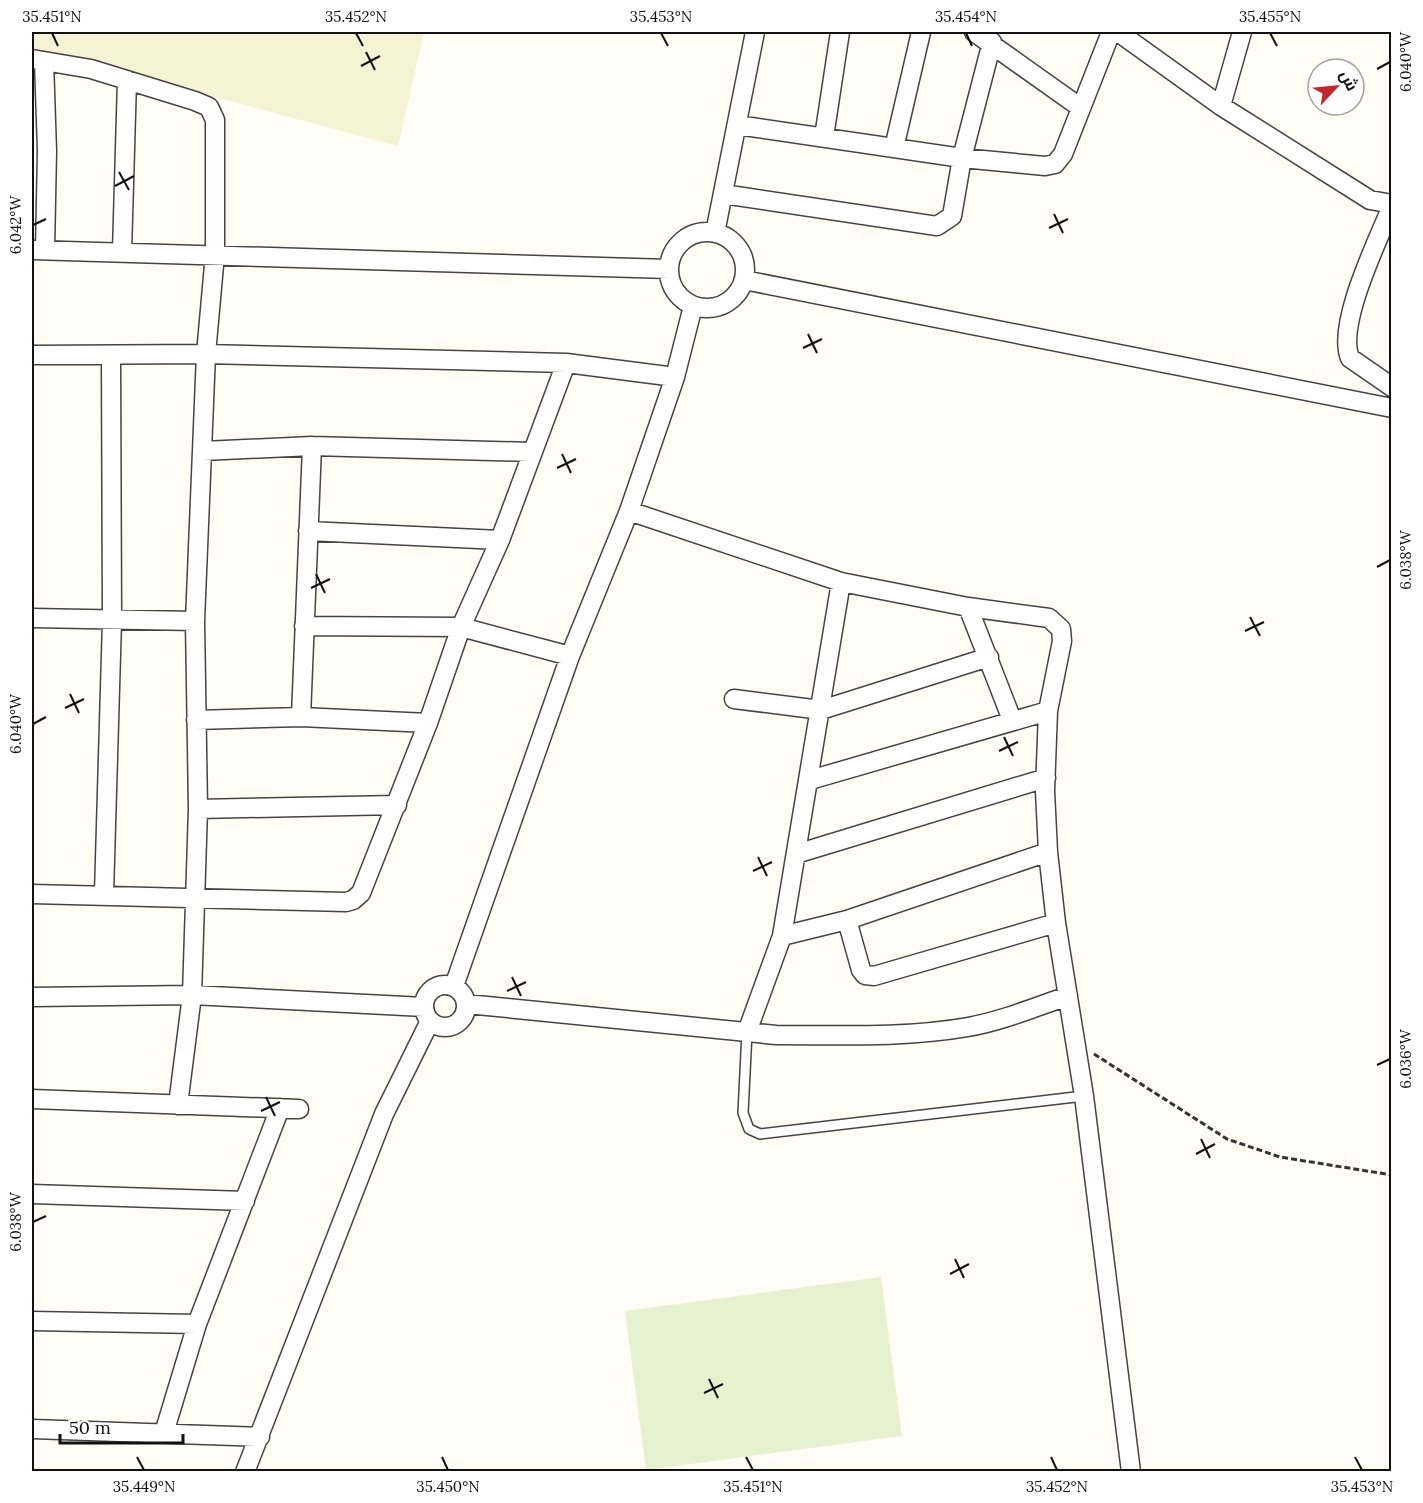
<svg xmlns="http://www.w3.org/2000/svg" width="1423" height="1503" font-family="Lora,Cairo,serif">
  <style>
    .farmland { fill: #f6f3d4 }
    .pitch { fill: #e6f2cf }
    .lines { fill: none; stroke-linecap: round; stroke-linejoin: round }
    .lane-casing { stroke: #444; stroke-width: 12 }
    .street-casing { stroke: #444; stroke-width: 21 }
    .path { stroke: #333; stroke-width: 3; stroke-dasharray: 6 3; stroke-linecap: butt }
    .lane { stroke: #fff; stroke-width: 9 }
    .street { stroke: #fff; stroke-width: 18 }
    .ticks { fill: none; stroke: #111; stroke-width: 2 }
    .neatline { fill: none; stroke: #111; stroke-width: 2 }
    .ticks-label { font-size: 15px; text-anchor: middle; fill: #111 }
  </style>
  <rect width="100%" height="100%" fill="#fffdf5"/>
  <path class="farmland" d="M 32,32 L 424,32 L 398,146 L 32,48 Z"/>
  <path class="pitch" d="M 881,1277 L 902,1436 L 646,1470 L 625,1311 Z"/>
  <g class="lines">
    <g class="lane-casing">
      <path id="lane" d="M 747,1032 L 743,1113 L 749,1129 L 760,1134 L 1084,1096"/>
    </g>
    <g class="street-casing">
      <path id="street" d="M 974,32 L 1081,108
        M 1118,32 L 1221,106 L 1370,200 L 1392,204
        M 32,59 L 91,69 L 195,101 L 209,107 L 215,120 L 215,254 L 206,354 L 195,621 L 198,809 L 192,995 L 178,1105
        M 44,61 L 47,151 L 45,250
        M 1221,106 L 1242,32
        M 737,125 L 962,158 L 1045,166 L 1055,164 L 1063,154 L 1111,32
        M 824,137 L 840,32
        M 894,148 L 921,32
        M 723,194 L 937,226 L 952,216 L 962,158 L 992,42
        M 1392,206 C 1378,240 1336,325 1350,358 L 1392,387
        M669 270a38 38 0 1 1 76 0a38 38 0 1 1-76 0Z
        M 715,233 L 755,32
        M 32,250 L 669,269
        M 122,252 L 127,80
        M 744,280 L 1392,408
        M 32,355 L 206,354 L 566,363 L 675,377
        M 203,451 L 312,446 L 531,452
        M 629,511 L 841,582 L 968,607 L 1049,618 L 1061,629 L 1062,641 L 1048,711 L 1045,791 L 1048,852 L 1056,923 L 1084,1096 L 1131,1472
        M 308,531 L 500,540
        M 968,607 L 1012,720
        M 32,618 L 195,621
        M 304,626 L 461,627 L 570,656
        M 734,699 L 821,710 L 989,657
        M 301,717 L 312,446
        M 196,720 L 301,717 L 428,723
        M 810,780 L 1048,711
        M 198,809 L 397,805
        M 796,854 L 1046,778
        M 32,894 L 346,902 L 353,900 L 361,893 L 428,723 L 461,627 L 500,540 L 566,363
        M 104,894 L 112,620 L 111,357
        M 847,920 L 861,970 L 865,975 L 874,976 L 1056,923
        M 782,936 L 847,920 L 1048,852
        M424 1006a21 21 0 1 1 42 0a21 21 0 1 1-42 0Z
        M 454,986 L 570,656 L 629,511 L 675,377 L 693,306
        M 32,997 L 192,995 L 424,1007
        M 467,1004 L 776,1035 C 839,1035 905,1038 968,1027 C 1002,1021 1035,1007 1068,996
        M 747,1032 L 782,936 L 841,582
        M 32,1099 L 299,1109
        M 32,1194 L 245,1201
        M 32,1321 L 197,1324
        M 32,1429 L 260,1437
        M 164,1433 L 197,1324 L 280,1108
        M 245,1472 L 384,1114 L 430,1021"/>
    </g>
    <path class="path" d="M 1094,1054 L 1227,1139 L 1280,1157 L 1392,1175"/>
    <use href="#lane" class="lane"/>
    <use href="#street" class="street"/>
  </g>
  <path class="ticks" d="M 52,33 L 58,46M 356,33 L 363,46M 661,33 L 668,46M 966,33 L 972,46M 1270,33 L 1277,46M 366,52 L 375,70M 361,66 L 380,56M 1377,69 L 1390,62M 119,172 L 129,190M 115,186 L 134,176M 1054,214 L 1063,233M 33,225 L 46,219M 1049,228 L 1068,219M 808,334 L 817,353M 803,348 L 822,339M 562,454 L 571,473M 557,468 L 576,459M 1377,567 L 1390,560M 316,574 L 325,593M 311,588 L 330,579M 1250,617 L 1260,636M 1245,631 L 1264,622M 70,694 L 79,713M 65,708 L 84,699M 33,724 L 46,717M 1004,737 L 1013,756M 999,751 L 1018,742M 758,857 L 767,876M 753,871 L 772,862M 512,977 L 521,996M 507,991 L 526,982M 1377,1065 L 1390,1059M 266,1097 L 275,1116M 261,1111 L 280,1102M 1201,1139 L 1210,1158M 1196,1154 L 1215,1144M 33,1222 L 46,1216M 955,1259 L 964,1278M 950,1274 L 969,1264M 709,1379 L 718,1398M 704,1393 L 723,1384M 137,1457 L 144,1470M 442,1457 L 448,1470M 746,1457 L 753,1470M 1051,1457 L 1057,1470M 1355,1457 L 1362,1470"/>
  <rect width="1423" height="1503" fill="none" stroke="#ffffff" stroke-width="66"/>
  <g transform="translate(1336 87) rotate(64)"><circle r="28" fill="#ffffff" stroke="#a0a0a0" stroke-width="1.5"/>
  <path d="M0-4.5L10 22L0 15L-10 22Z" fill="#c4262e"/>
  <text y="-9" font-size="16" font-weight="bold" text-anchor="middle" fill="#111111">ش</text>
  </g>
  <path d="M60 1434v9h123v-9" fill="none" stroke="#111111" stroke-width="3"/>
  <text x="69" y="1434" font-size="18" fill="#111111" stroke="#ffffff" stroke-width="4.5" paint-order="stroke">50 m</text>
  <rect x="33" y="33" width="1357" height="1437" class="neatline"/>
  <g class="ticks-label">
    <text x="52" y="22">35.451°N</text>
    <text x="356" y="22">35.452°N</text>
    <text x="661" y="22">35.453°N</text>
    <text x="966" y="22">35.454°N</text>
    <text x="1270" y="22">35.455°N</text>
    <text transform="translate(1406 62) rotate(-90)" y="5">6.040°W</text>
    <text transform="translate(16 225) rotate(-90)" y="5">6.042°W</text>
    <text transform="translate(1406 560) rotate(-90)" y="5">6.038°W</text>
    <text transform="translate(16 724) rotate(-90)" y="5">6.040°W</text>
    <text transform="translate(1406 1059) rotate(-90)" y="5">6.036°W</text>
    <text transform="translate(16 1222) rotate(-90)" y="5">6.038°W</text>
    <text x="144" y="1492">35.449°N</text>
    <text x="448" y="1492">35.450°N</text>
    <text x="753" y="1492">35.451°N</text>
    <text x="1057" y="1492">35.452°N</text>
    <text x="1362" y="1492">35.453°N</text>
  </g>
</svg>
